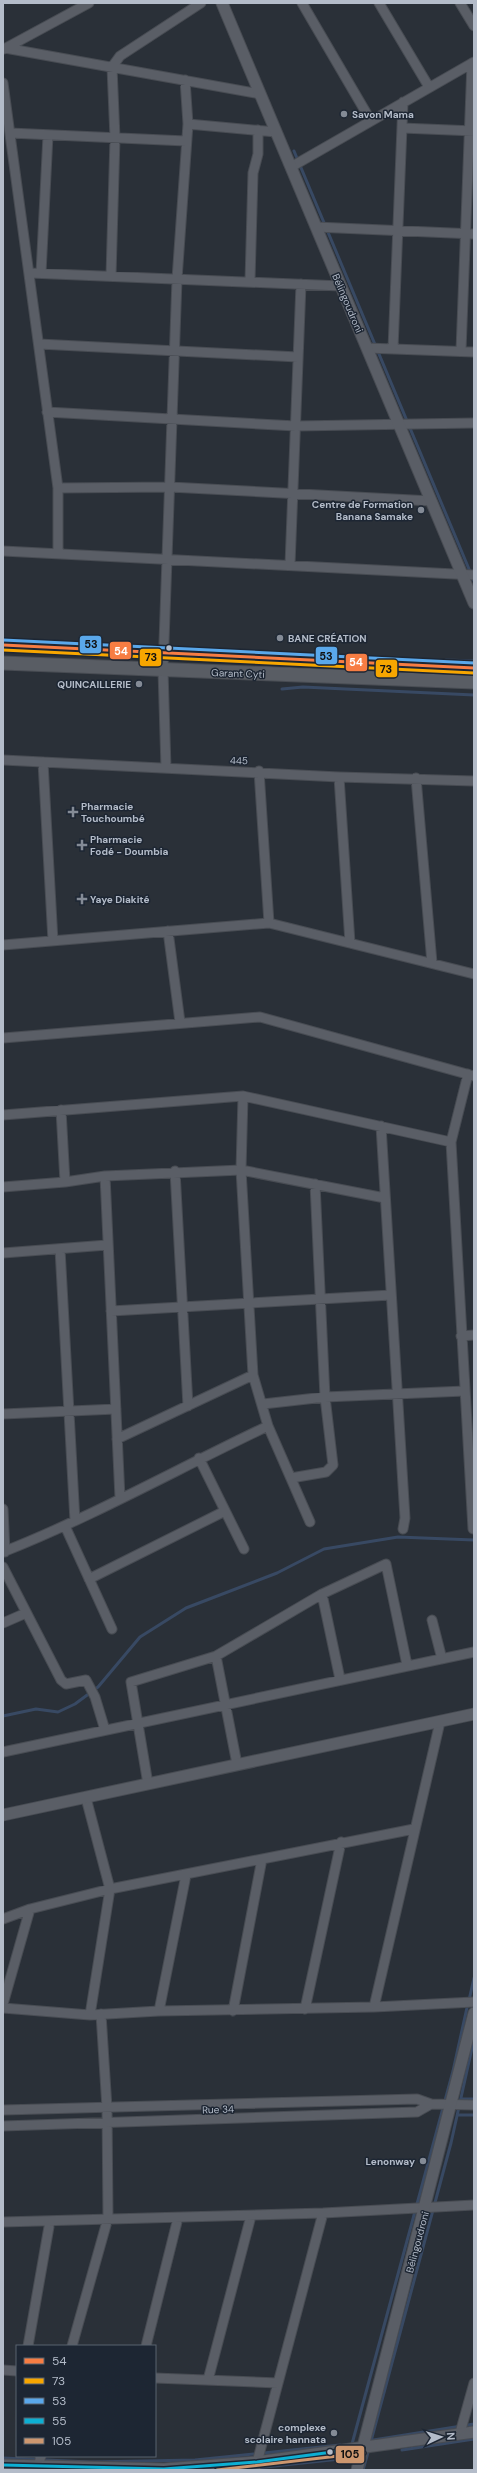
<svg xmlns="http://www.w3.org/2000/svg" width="477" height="2473" font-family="'DM Sans',sans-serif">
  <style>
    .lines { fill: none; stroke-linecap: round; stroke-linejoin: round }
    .stream { stroke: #384963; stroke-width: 3 }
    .minor-casing { stroke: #484c53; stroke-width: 11 }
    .tertiary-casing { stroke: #484c53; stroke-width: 13 }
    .secondary-casing { stroke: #484c53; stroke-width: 15 }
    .minor { stroke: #5a5e66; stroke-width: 9 }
    .tertiary { stroke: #5a5e66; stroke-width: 11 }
    .secondary { stroke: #595d64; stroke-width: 13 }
    .bus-1-casing { stroke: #1d2633; stroke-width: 6 }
    .bus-2-casing { stroke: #1d2633; stroke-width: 6 }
    .bus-3-casing { stroke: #1d2633; stroke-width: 6 }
    .bus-4-casing { stroke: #1d2633; stroke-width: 6 }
    .bus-5-casing { stroke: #1d2633; stroke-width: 6 }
    .bus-1 { stroke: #f77d43; stroke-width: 3 }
    .bus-2 { stroke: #f7a600; stroke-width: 3 }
    .bus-3 { stroke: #5aa8eb; stroke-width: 3 }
    .bus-4 { stroke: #0dafd3; stroke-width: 3 }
    .bus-5 { stroke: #cd976f; stroke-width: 3 }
    .poi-dot { fill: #848b96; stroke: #1d2633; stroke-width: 1.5 }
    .bus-dot { fill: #b4bcc9; stroke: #1d2633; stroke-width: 1.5 }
    .labels { text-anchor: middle; stroke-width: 3; stroke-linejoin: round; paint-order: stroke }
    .poi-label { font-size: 10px; font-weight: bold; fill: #b4bcc9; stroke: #1d2633; text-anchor: start }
    .street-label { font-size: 10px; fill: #b4bcc9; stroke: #1d2633 }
    .line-badge { stroke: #1d2633; stroke-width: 1.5 }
    .badge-label { font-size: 11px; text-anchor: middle; font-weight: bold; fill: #fff }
    .pale-badge-label { font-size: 11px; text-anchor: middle; font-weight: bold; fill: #111 }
  </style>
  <rect width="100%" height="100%" fill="#2a3038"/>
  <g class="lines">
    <path class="stream" d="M 294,151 L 474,581
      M 446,660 L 474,661
      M 282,689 L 303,687 L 474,695
      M 3,1716 L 36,1709 L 58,1712 L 75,1704 L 98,1687 L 140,1637 L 186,1608 L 277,1573 L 324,1549 L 398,1537 L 474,1540
      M 469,2000 L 474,1978
      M 462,2099 L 474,2099
      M 458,2115 L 474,2115
      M 367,2441 L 474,2424
      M 371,2441 L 451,2143 L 474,2039
      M 352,2444 L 453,2071 L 468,2003
      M 402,2450 L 474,2439
      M 3,2458 L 90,2462 L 195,2460 L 340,2445
      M 238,2470 L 359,2457
      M 363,2470 L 369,2449"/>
    <g class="minor-casing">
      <path id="minor" d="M 302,3 L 371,121
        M 379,3 L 429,87
        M 460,3 L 474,26
        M 5,48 L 260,94
        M 4,49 L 89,3
        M 3,83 L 58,488 L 58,553
        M 188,124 L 276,132
        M 402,128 L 474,131
        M 10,133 L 186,141
        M 291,167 L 474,62
        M 316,227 L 474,234
        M 30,273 L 341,286
        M 41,273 L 48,135
        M 111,276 L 115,138 L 112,67 L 120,56 L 201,3
        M 250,281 L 253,173 L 258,154 L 258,130
        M 39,344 L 298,357
        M 367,348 L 474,352
        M 393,349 L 403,102
        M 461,351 L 472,63
        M 47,412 L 296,426 L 474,423
        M 58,488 L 170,487 L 431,501
        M 3,551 L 474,575
        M 290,565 L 301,284
        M 3,760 L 339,777 L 474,781
        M 43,762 L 53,941
        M 166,768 L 163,670 L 177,279 L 188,124 L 185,80
        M 259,771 L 269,923
        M 339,777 L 350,943
        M 416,778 L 432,963
        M 168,931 L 180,1022
        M 3,945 L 269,923 L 474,974
        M 3,1038 L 260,1017 L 474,1076
        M 468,1074 L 451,1142 L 473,1529
        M 243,1096 L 241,1170 L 253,1375 L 268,1426 L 310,1522
        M 61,1110 L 65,1182
        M 3,1115 L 243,1096 L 451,1142
        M 381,1126 L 405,1518 L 403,1529
        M 175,1171 L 188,1406
        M 105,1176 L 120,1498
        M 3,1187 L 65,1182 L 105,1176 L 241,1170 L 385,1198
        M 60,1249 L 75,1521
        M 3,1253 L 107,1245
        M 111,1311 L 391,1295
        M 461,1336 L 474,1335
        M 263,1404 L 325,1397 L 465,1391
        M 3,1414 L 116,1409
        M 117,1439 L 253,1375
        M 199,1458 L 244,1549
        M 291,1478 L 326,1472 L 333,1465 L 325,1397 L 315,1184
        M 3,1509 L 5,1552
        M 65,1526 L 112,1629
        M 3,1552 C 94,1516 179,1468 268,1426
        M 3,1567 L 61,1680 L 66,1684 L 86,1680 L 95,1697 L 105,1730
        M 89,1579 L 225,1511
        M 322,1594 L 340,1679
        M 432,1620 L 442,1659
        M 3,1623 L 26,1613
        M 216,1656 L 237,1764
        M 3,1752 L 474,1652
        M 148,1784 L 131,1682 L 216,1656 L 322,1594 L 386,1564 L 407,1665
        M 86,1798 L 110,1889 L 90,2015
        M 3,1919 L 30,1909 L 110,1889 L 414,1829
        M 3,2004 L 30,1909
        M 374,2007 L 440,1722
        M 3,2008 L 90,2015 L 159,2011 L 374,2007 L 474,2002
        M 305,2009 L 341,1842
        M 159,2011 L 186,1875
        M 233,2011 L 262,1859
        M 3,2110 L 417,2099 L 431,2104 L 474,2105
        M 3,2126 L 417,2112 L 431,2104
        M 3,2222 L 323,2213 L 474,2205
        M 28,2346 L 50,2221
        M 72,2346 L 108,2218 L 107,2108 L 101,2014
        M 146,2346 L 178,2218
        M 3,2370 L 17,2371
        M 155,2378 L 278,2383
        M 208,2380 L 251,2216
        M 460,2433 L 474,2383
        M 37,2470 L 41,2456
        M 255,2470 L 323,2213"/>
    </g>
    <g class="tertiary-casing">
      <path id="tertiary" d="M 222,3 L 474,603
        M 3,1815 L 474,1714
        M 3,2465 L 164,2469 L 257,2462 L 474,2432
        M 357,2470 L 474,2013"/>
    </g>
    <g class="secondary-casing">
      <path id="secondary" d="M 3,645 L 474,668
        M 3,663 L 474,682"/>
    </g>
    <use href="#minor" class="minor"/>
    <use href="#tertiary" class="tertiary"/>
    <use href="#secondary" class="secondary"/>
    <g class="bus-1-casing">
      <path id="bus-1" d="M 3,645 L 474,668"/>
    </g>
    <g class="bus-2-casing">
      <path id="bus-2" d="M 3,650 L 474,673"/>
    </g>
    <g class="bus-3-casing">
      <path id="bus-3" d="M 3,640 L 474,663"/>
    </g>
    <g class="bus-4-casing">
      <path id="bus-4" d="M 3,2465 L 164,2469 L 257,2462 L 363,2448"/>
    </g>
    <g class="bus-5-casing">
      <path id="bus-5" d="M 217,2470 L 364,2453"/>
    </g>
    <use href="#bus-1" class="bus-1"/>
    <use href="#bus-2" class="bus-2"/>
    <use href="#bus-3" class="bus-3"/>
    <use href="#bus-4" class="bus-4"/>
    <use href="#bus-5" class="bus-5"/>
  </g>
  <g class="poi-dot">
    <circle cx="344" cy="114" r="4"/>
    <circle cx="421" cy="510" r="4"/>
    <circle cx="280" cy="638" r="4"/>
    <circle cx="139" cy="684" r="4"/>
    <path d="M71 806h4v4h4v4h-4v4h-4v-4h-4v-4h4z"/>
    <path d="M80 839h4v4h4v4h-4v4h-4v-4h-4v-4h4z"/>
    <path d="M80 893h4v4h4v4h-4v4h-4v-4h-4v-4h4z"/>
    <circle cx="423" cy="2161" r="4"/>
    <circle cx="334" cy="2433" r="4"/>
  </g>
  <g class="bus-dot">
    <circle cx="169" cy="648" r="3.5"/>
    <circle cx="330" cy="2452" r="3.5"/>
  </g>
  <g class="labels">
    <g class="poi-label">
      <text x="352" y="118">Savon Mama</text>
      <text x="413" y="508" text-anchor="end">Centre de Formation<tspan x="413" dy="12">Banana Samake</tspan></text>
      <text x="288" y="642">BANE CRÉATION</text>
      <text x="131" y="688" text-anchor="end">QUINCAILLERIE</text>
      <text x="81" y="810">Pharmacie<tspan x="81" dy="12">Touchoumbé</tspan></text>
      <text x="90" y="843">Pharmacie<tspan x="90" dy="12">Fodé - Doumbia</tspan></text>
      <text x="90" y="903">Yaye Diakité</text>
      <text x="415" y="2165" text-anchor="end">Lenonway</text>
      <text x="326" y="2431" text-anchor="end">complexe<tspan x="326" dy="12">scolaire hannata</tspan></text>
    </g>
    <g class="street-label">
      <text transform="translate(348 303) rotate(67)" y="4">Bélingoudroni</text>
      <text transform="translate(238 673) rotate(2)" y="4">Garant Cyti</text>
      <text transform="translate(239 760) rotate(2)" y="4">445</text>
      <text transform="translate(218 2109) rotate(-2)" y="4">Rue 34</text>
      <text transform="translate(417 2242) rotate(-75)" y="4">Bélingoudroni</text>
    </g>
  </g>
  <g class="line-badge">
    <rect x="79" y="635" width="23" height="19" rx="4" fill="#5aa8eb"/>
    <rect x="109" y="641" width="23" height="19" rx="4" fill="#f77d43"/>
    <rect x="315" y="646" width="23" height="19" rx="4" fill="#5aa8eb"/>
    <rect x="139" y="648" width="23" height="19" rx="4" fill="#f7a600"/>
    <rect x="345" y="653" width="23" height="19" rx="4" fill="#f77d43"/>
    <rect x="375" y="659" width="23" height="19" rx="4" fill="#f7a600"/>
    <rect x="335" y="2445" width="30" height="19" rx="4" fill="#cd976f"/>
  </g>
  <g class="badge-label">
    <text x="121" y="655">54</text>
    <text x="356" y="666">54</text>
  </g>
  <g class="pale-badge-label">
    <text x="91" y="648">53</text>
    <text x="326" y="660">53</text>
    <text x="151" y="661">73</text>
    <text x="386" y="673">73</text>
    <text x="350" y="2458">105</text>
  </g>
  <rect width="477" height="2473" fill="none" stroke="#b4bcc9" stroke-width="8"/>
  <rect x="16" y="2345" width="140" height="112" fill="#1d2633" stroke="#59626f"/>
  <rect x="24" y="2358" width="20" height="6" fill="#f77d43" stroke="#59626f"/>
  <text x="52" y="2365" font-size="12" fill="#b4bcc9">54</text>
  <rect x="24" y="2378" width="20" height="6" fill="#f7a600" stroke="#59626f"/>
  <text x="52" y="2385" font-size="12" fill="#b4bcc9">73</text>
  <rect x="24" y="2398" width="20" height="6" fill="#5aa8eb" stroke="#59626f"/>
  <text x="52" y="2405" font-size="12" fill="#b4bcc9">53</text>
  <rect x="24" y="2418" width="20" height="6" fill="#0dafd3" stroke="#59626f"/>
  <text x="52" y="2425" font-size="12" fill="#b4bcc9">55</text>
  <rect x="24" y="2438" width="20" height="6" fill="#cd976f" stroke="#59626f"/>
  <text x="52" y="2445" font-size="12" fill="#b4bcc9">105</text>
  <g transform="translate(441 2437) rotate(86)" stroke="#1d2633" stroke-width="3" paint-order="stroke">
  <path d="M0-3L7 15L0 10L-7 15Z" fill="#b4bcc9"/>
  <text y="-6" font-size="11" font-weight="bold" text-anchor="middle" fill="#b4bcc9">N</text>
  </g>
</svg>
